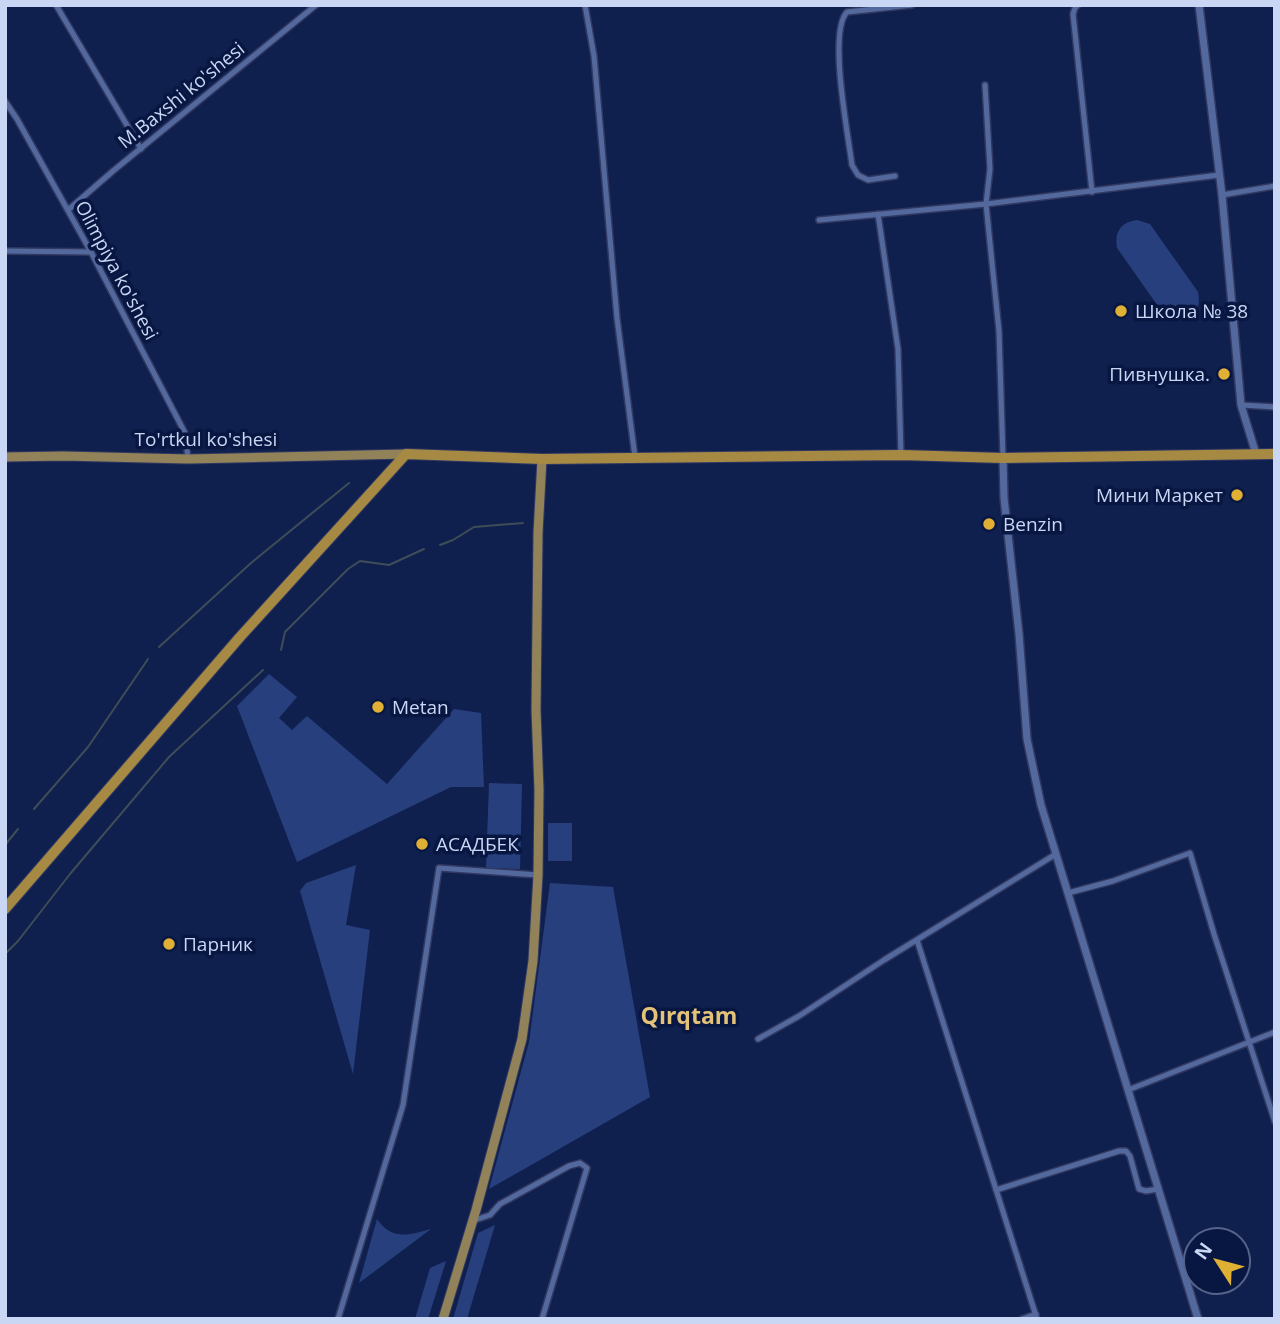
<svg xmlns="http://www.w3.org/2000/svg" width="1280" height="1324" font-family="'Open Sans',sans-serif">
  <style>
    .green { fill: #273f7d }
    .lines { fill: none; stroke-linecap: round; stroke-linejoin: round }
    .stream { stroke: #3e4d57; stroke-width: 2 }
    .minor-casing { stroke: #313861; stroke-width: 8 }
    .tertiary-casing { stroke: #313861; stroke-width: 10 }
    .primary-casing { stroke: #313861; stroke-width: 11 }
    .trunk-casing { stroke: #313861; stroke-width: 12 }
    .minor { stroke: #53699d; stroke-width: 5 }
    .tertiary { stroke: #53699d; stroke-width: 7 }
    .primary { stroke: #91825a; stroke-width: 9 }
    .trunk { stroke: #a68a44; stroke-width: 10 }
    .poi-dot { fill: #e0b034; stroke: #081642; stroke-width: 2.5 }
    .labels { text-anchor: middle; stroke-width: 7; stroke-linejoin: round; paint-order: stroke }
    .street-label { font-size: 19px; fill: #c9d6f4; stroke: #081642 }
    .poi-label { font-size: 19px; fill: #c9d6f4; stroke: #081642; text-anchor: start }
    .quarter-label { font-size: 23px; font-weight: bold; fill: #e4c278; stroke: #081642 }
  </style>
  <rect width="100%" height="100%" fill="#10204e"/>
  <path class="green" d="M 1137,220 L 1150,224 L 1198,292 C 1203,315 1185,328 1165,316 L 1117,248 C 1114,232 1121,222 1137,220 Z
    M 269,674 L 297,697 L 279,718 L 292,730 L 307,716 L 387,784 L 454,709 L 481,713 L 484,787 L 451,787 L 297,862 L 237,706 Z
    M 489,783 L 522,784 L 520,869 L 486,868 Z
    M 548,823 L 572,823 L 572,861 L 548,861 Z
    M 356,865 L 346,925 L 370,930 L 353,1074 L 300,891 L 306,883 Z
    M 550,883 L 613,887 L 650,1097 L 489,1189 L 529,1042 Z
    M 377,1219 C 392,1241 409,1235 431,1229 L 359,1283 Z
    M 495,1225 L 467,1319 L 453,1319 L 478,1233 Z
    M 446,1261 L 428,1319 L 415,1319 L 430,1268 Z"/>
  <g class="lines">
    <path class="stream" d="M 440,545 L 453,540 L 474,527 L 523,523
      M 159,647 L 251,563 L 349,483
      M 281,650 L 285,632 L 348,569 L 360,561 L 389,565 L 424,549
      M 34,809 L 88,747 L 148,659
      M 5,845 L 18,829
      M 5,954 L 18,941 L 70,874 L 169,757 L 263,670"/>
    <g class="minor-casing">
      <path id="minor" d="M 56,5 L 141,149
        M 585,5 L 594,56 L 617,318 L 635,457
        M 1078,5 L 1075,8 L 1073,14 L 1092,192
        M 985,85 L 990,169 L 986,204 L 999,331 L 1003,458
        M 5,101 L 17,119 L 91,252 L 185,433 L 188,459
        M 895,176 L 868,180 L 858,175 L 852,165 C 848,134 828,32 847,12 L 912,5
        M 1222,195 L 1275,186
        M 68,210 L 113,171 L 316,5
        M 878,214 L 898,349 L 901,455
        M 819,220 L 986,204 L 1219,175
        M 5,251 L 91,252
        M 1241,405 L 1275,407
        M 1068,893 L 1113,881 L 1190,853 L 1214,934 L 1275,1122
        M 917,940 L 1037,1319
        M 758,1039 L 799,1016 L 884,960 L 1056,854
        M 1128,1090 L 1275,1032
        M 996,1190 L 1119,1151 L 1126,1151 L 1130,1156 L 1139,1189 L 1146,1191 L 1158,1189
        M 472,1221 L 490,1215 L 500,1204 L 569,1166 L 580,1163 L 587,1168 L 542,1319
        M 338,1319 L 403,1105 L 439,868 L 538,875
        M 1022,1319 L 1036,1314"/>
    </g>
    <g class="tertiary-casing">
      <path id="tertiary" d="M 1199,5 L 1222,195 L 1241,405 L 1256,454
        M 1003,458 L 1004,498 L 1019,634 L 1027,739 L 1041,805 L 1198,1319"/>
    </g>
    <g class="primary-casing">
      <path id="primary" d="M 5,457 L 63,456 L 188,459 L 406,454
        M 443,1319 L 476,1210 L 522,1039 L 533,961 L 538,875 L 539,790 L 536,710 L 538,533 L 542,459"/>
    </g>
    <g class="trunk-casing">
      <path id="trunk" d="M 5,909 L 240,637 L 406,454 L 542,459 L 901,455 L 1003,458 L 1275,454"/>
    </g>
    <use href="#minor" class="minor"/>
    <use href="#tertiary" class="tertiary"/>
    <use href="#primary" class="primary"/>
    <use href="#trunk" class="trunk"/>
  </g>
  <g class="poi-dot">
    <circle cx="1121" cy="311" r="7"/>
    <circle cx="1224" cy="374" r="7"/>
    <circle cx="1237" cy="495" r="7"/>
    <circle cx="989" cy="524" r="7"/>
    <circle cx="378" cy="707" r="7"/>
    <circle cx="422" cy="844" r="7"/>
    <circle cx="169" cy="944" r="7"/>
  </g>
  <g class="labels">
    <g class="street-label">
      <text transform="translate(181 95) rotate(-39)" y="7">M.Baxshi ko'shesi</text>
      <text transform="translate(117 270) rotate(62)" y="7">Olimpiya ko'shesi</text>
      <text x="206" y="446">To'rtkul ko'shesi</text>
    </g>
    <g class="poi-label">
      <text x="1135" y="318">Школа № 38</text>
      <text x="1210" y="381" text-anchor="end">Пивнушка.</text>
      <text x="1223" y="502" text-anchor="end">Мини Маркет</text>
      <text x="1003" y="531">Benzin</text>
      <text x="392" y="714">Metan</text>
      <text x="436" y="851">АСАДБЕК</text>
      <text x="183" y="951">Парник</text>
    </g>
    <g class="quarter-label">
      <text x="689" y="1024">Qırqtam</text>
    </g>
  </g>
  <rect width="1280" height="1324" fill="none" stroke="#c9d6f4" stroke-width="14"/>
  <g transform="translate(1217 1261) rotate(306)"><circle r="33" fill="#081642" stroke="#556389" stroke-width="2"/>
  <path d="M0-5L12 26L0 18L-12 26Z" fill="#e0b034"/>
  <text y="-10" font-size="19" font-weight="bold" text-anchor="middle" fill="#c9d6f4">N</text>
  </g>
</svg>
